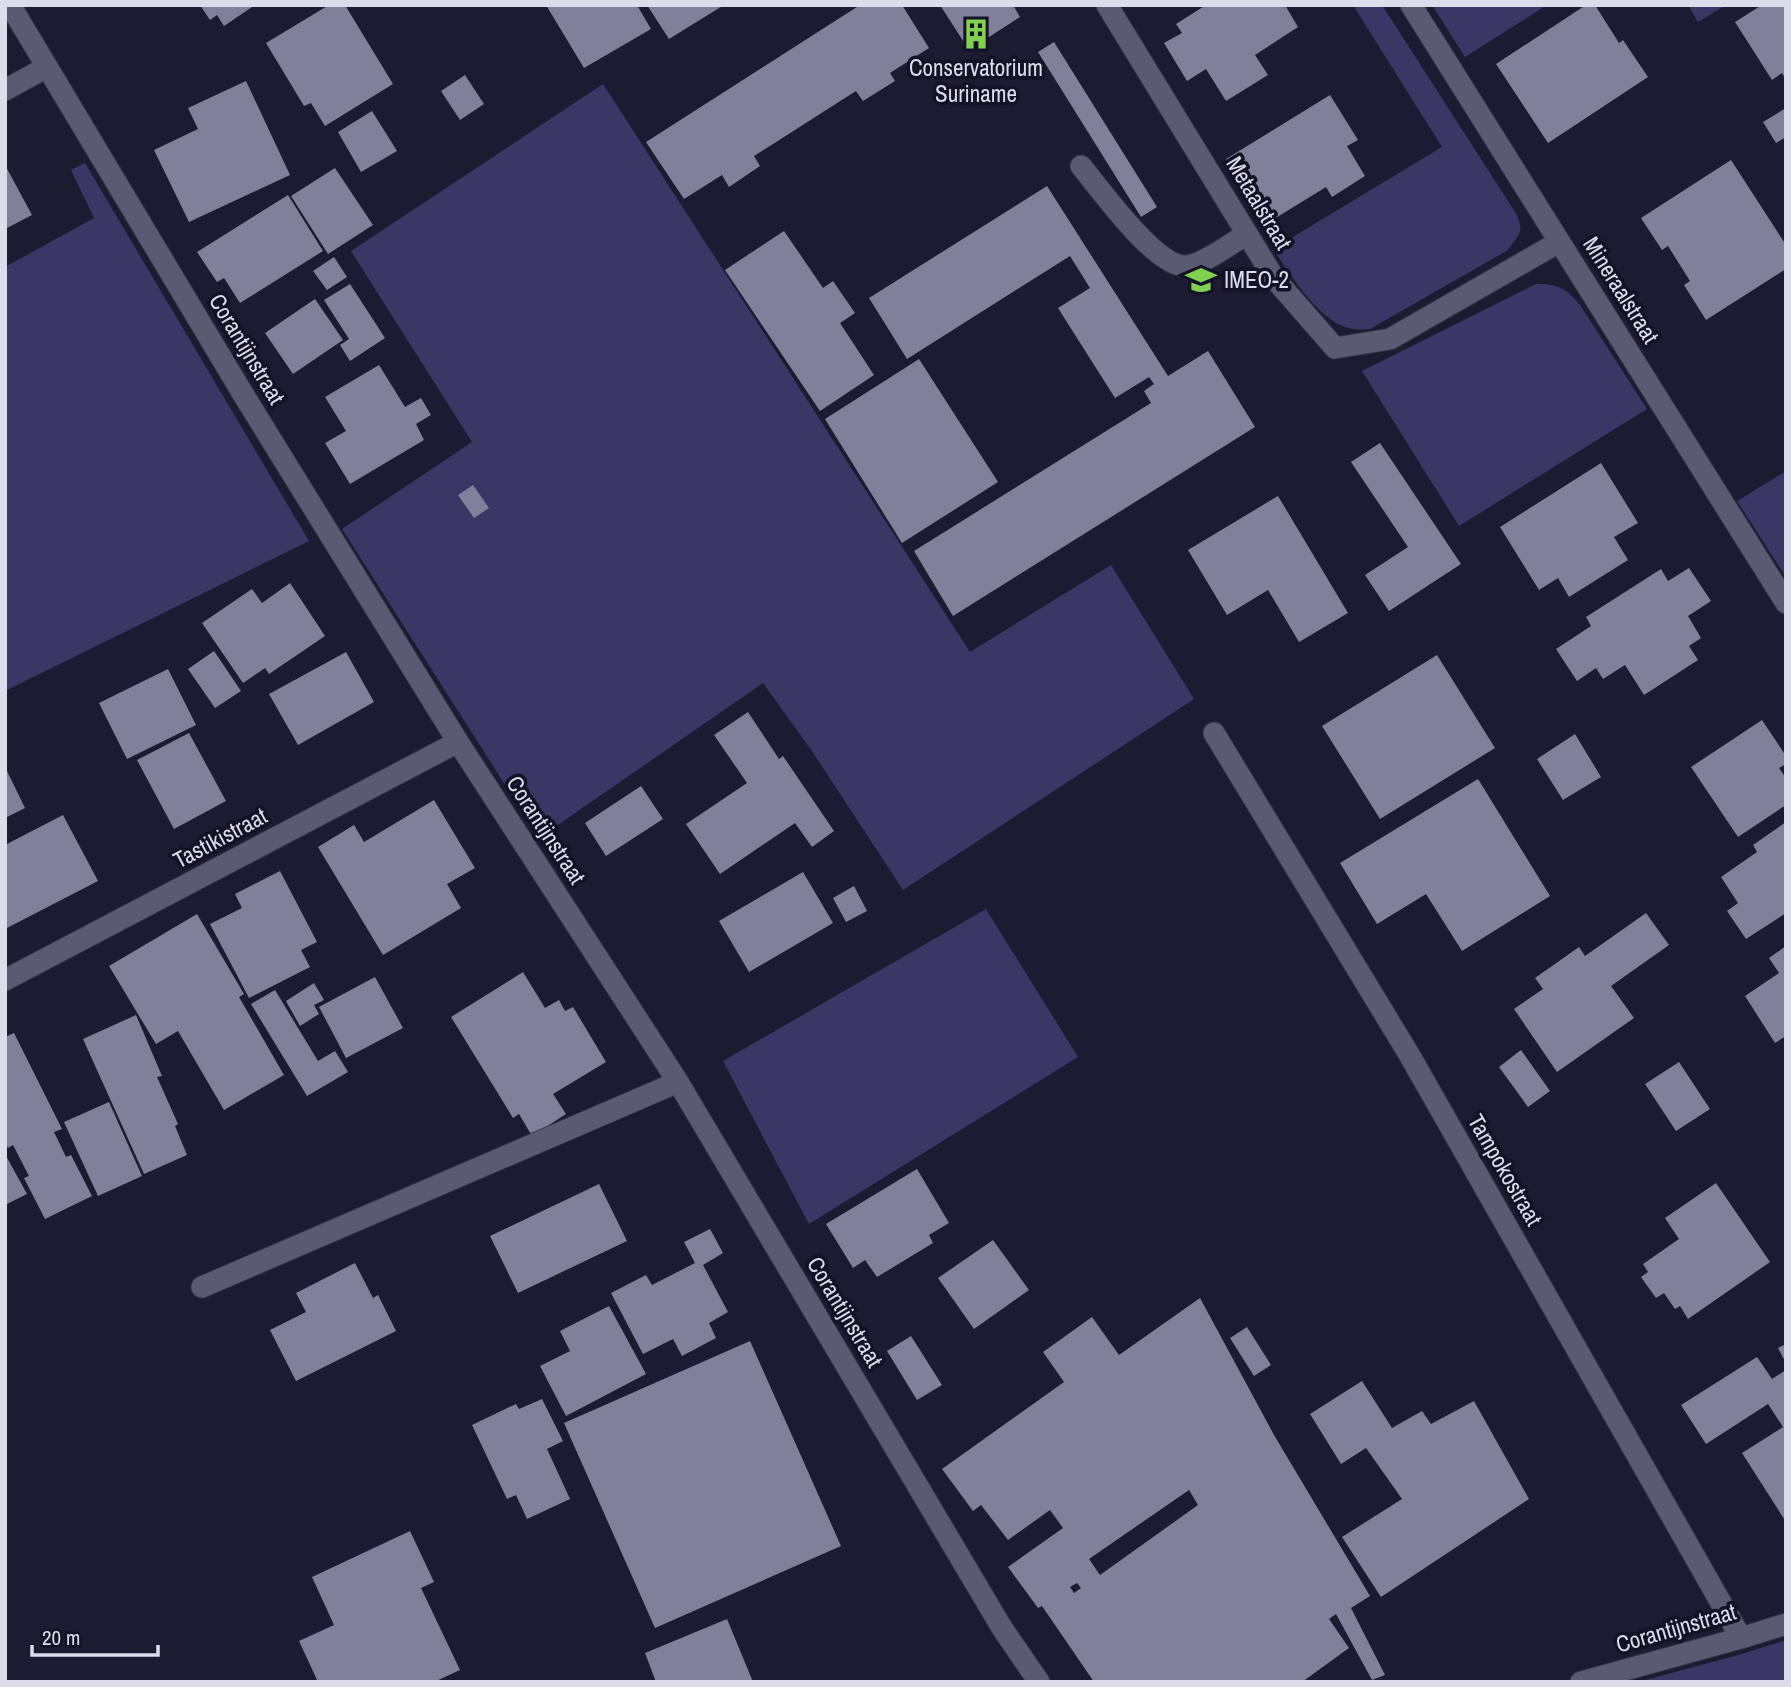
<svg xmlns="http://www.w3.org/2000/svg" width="1791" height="1687" font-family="'Archivo Narrow',sans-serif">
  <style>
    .green { fill: #3a3767 }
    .building { fill: #80809b; fill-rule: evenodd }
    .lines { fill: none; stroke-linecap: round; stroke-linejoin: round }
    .minor-casing { stroke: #363546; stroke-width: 23 }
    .minor { stroke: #5a5a73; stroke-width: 21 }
    .labels { text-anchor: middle; stroke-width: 7; stroke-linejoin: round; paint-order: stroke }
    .poi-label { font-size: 23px; fill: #dcdceb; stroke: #141227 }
    .street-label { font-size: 23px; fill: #dcdceb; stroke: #141227 }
  </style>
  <rect width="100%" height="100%" fill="#1c1b31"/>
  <path class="green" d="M 1353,5 L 1382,5 L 1515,212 C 1525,231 1520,233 1508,250 L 1370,329 C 1364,329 1358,330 1353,329 C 1321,325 1290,274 1273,249 L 1442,147 Z
    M 1432,5 L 1547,5 L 1465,57 Z
    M 1688,5 L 1726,5 L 1698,22 Z
    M 603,84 L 970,652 L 1111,565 L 1194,699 L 903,890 L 812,751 L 763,683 L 539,838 L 342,529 L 472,442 L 351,251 Z
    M 85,163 L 309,541 L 5,691 L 5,267 L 94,218 L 71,170 Z
    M 1536,284 C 1558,284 1566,288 1580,305 L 1647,409 L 1459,526 L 1362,371 Z
    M 1786,471 L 1786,577 L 1737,501 Z
    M 986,909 L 1078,1057 L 809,1224 L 723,1061 Z
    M 1786,1640 L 1786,1682 L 1638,1682 L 1742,1654 Z"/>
  <path class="building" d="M 200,5 L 255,5 L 224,26 L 217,15 L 210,20 Z
    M 329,5 L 345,5 L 393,84 L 325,126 L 311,103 L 304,106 L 266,43 Z
    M 546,5 L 637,5 L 651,29 L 584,68 Z
    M 647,5 L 724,5 L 669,39 Z
    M 860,5 L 902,5 L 929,48 L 890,73 L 895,81 L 863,101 L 856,91 L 754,156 L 760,166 L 729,187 L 722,175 L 684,199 L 646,142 Z
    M 940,5 L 1013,5 L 1020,17 L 969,50 Z
    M 1206,5 L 1285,5 L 1298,27 L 1255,55 L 1268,75 L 1226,101 L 1206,69 L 1187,81 L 1164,43 L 1182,33 L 1176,24 Z
    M 1586,5 L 1595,5 L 1619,43 L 1623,40 L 1648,77 L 1548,143 L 1496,64 Z
    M 1762,5 L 1786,5 L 1786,80 L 1782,73 L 1772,80 L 1735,22 Z
    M 1054,42 L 1157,207 L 1141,217 L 1038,52 Z
    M 465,75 L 484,104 L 460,120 L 441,91 Z
    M 246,81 L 290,175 L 189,222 L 154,150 L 198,129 L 188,108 Z
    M 1330,95 L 1358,140 L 1347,146 L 1365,176 L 1332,197 L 1326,187 L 1266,224 L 1226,159 Z
    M 1786,108 L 1786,137 L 1776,143 L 1763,122 Z
    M 372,111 L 397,151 L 361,172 L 338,132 Z
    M 1731,160 L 1786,245 L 1786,269 L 1706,320 L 1684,285 L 1690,281 L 1668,246 L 1662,250 L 1641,218 Z
    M 5,165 L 32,215 L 5,229 Z
    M 335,168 L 373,225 L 328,254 L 291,196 Z
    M 1047,186 L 1168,376 L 1208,351 L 1255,427 L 953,616 L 914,551 L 1151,403 L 1144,391 L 1154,384 L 1149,377 L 1115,398 L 1058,308 L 1090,288 L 1070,256 L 907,359 L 869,298 Z
    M 288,195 L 323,251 L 240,303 L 224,278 L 217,282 L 197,252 Z
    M 784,231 L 823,288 L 833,281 L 855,313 L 840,323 L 874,375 L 820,411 L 725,270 Z
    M 334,257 L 347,277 L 327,290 L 313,271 Z
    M 350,284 L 385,338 L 350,361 L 340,345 L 349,339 L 324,300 Z
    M 315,299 L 343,340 L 293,374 L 265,333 Z
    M 919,359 L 998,482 L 902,543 L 825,419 Z
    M 379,365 L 405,407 L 421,398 L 431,415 L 416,424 L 424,440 L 350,484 L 325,443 L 346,431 L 325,397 Z
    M 1380,443 L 1461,564 L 1389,611 L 1365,575 L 1408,547 L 1351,462 Z
    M 1601,463 L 1638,523 L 1614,537 L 1628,560 L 1569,597 L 1558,578 L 1539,590 L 1500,527 Z
    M 473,485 L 489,508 L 474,518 L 458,495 Z
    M 1278,496 L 1348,613 L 1299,642 L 1268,590 L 1227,615 L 1188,550 Z
    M 1689,568 L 1711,601 L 1688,616 L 1701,638 L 1689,646 L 1698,660 L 1644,695 L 1625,665 L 1603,679 L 1596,668 L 1577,681 L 1556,649 L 1591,626 L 1586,617 L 1661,569 L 1668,581 Z
    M 290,583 L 325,636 L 269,674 L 265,668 L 243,683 L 202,623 L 252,589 L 262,603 Z
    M 214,651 L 241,691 L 215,708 L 188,669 Z
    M 346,652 L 374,702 L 298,745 L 269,694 Z
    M 1437,655 L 1495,748 L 1380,819 L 1322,726 Z
    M 168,669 L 196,725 L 127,759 L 99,703 Z
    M 748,712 L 779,759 L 783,756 L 834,831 L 812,847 L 795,823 L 720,874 L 686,824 L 747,783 L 714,735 Z
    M 1762,720 L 1786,756 L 1786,764 L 1779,768 L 1786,778 L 1786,805 L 1738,837 L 1691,767 Z
    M 189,733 L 226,801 L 174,829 L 137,760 Z
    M 1575,734 L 1601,777 L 1563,800 L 1537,759 Z
    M 7,771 L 25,808 L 5,818 L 5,772 Z
    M 1478,779 L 1550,896 L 1462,951 L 1426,894 L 1377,924 L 1340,863 Z
    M 641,786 L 663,819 L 606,856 L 585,823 Z
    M 434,800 L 475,868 L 447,884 L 461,908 L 383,955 L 318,847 L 354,825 L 364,842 Z
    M 63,815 L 98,881 L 5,929 L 5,845 Z
    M 1786,822 L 1786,913 L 1746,939 L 1727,911 L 1738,903 L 1721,877 L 1757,852 L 1753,845 Z
    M 280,871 L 317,942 L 301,950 L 310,967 L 249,998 L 210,924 L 242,908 L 235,894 Z
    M 803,872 L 833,923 L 749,972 L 719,921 Z
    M 854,886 L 867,911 L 846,922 L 833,898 Z
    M 1646,913 L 1669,945 L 1611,986 L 1634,1018 L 1557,1072 L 1514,1009 L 1543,989 L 1535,978 L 1579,947 L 1585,956 Z
    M 197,914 L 244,994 L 239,997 L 284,1075 L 224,1110 L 178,1031 L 156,1044 L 109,966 Z
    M 1786,946 L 1786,1036 L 1775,1043 L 1745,996 L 1779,973 L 1769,958 Z
    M 523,972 L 545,1008 L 559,1000 L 565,1011 L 573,1007 L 606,1062 L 553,1094 L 566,1114 L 532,1136 L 519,1114 L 513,1118 L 451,1017 Z
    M 375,977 L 403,1028 L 346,1058 L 319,1007 Z
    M 314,983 L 324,1000 L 314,1005 L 319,1014 L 300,1026 L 286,1001 Z
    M 275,990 L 318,1061 L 335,1051 L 348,1072 L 307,1096 L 251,1004 Z
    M 136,1015 L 162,1076 L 157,1077 L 178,1124 L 175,1126 L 187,1155 L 144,1174 L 83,1039 Z
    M 14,1033 L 62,1129 L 54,1132 L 66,1157 L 71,1155 L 92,1196 L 45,1219 L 24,1178 L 29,1176 L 13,1145 L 8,1148 L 5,1142 L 5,1037 Z
    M 1521,1050 L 1550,1091 L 1528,1107 L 1499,1067 Z
    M 1679,1062 L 1710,1109 L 1676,1131 L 1645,1084 Z
    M 109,1102 L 142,1176 L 98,1196 L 64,1122 Z
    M 5,1154 L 27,1194 L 5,1205 Z
    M 917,1169 L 949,1223 L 929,1235 L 933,1243 L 877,1277 L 865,1260 L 853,1268 L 826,1224 Z
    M 1716,1183 L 1770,1262 L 1688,1319 L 1680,1306 L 1675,1309 L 1664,1293 L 1656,1298 L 1641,1277 L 1648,1272 L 1643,1264 L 1679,1239 L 1665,1218 Z
    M 599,1184 L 627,1241 L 518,1293 L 490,1236 Z
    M 710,1229 L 723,1253 L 703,1265 L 728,1312 L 709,1323 L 716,1338 L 682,1356 L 673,1339 L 643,1354 L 611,1293 L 646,1275 L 652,1285 L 695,1263 L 684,1242 Z
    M 993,1240 L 1029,1290 L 974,1329 L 938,1278 Z
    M 355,1263 L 373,1298 L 378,1295 L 396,1331 L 296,1381 L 270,1330 L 306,1312 L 296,1293 Z
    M 1200,1298 L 1274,1435 L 1370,1596 L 1351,1608 L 1385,1675 L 1372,1680 L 1336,1614 L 1329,1619 L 1349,1648 L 1302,1682 L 1094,1682 L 1042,1606 L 1038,1608 L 1008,1567 L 1063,1528 L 1050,1510 L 1008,1540 L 981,1505 L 973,1511 L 942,1469 L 1064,1382 L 1043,1352 L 1092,1317 L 1119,1355 ZM 1189,1490 L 1198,1505 L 1100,1575 L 1089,1559 ZM 1077,1583 L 1081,1588 L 1074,1593 L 1070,1587 Z
    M 609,1306 L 646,1374 L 566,1416 L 540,1366 L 570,1351 L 560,1331 Z
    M 1247,1327 L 1271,1365 L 1254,1376 L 1230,1338 Z
    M 911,1336 L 942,1385 L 917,1400 L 887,1351 Z
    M 750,1341 L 841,1546 L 655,1628 L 564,1423 Z
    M 1786,1344 L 1786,1363 L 1778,1348 Z
    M 1757,1357 L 1772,1379 L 1786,1370 L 1786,1522 L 1742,1453 L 1783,1427 L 1768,1404 L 1706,1444 L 1681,1405 Z
    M 1362,1381 L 1392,1428 L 1422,1411 L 1431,1424 L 1474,1401 L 1529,1499 L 1381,1597 L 1342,1537 L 1402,1499 L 1366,1448 L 1341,1464 L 1310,1414 Z
    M 542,1399 L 563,1441 L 547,1449 L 570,1499 L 527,1519 L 516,1495 L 507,1499 L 472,1425 L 516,1404 L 519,1409 Z
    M 410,1531 L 434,1582 L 421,1588 L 460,1670 L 434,1682 L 318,1682 L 299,1641 L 334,1625 L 312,1577 Z
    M 727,1619 L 753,1682 L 656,1682 L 645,1653 Z"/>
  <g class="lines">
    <g class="minor-casing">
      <path id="minor" d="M 10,5 L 243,394 L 458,742 L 678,1082 L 1002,1628 L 1039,1682
        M 1107,5 L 1274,278 L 1335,348 L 1390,339 L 1559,242
        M 1411,5 L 1786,603
        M 5,90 L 47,67
        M 1081,166 C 1100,189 1155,266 1185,266 C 1202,266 1231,243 1247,234
        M 1214,733 L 1410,1056 L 1741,1638
        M 5,980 L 458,742
        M 202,1287 L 678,1082
        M 1581,1682 L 1741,1638 L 1786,1624"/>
    </g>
    <use href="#minor" class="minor"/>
  </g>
  <defs>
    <g id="building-bare" transform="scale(2.415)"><path d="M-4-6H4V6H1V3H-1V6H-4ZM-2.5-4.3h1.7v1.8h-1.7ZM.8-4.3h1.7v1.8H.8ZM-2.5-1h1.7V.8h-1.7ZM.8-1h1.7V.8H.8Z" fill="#82d04f" stroke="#141227" stroke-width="2.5" paint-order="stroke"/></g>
    <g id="school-bare" transform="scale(2.415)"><path d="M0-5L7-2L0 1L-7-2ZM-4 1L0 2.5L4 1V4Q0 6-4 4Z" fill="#82d04f" stroke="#141227" stroke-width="2.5" paint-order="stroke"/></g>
  </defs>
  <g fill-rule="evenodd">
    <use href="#building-bare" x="976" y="34"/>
    <use href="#school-bare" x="1201" y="280"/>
  </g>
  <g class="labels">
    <g class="poi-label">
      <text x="976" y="76">Conservatorium<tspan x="976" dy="26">Suriname</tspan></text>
      <text x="1224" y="288" text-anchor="start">IMEO-2</text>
    </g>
    <g class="street-label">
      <text transform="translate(1259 203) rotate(59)" y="8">Metaalstraat</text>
      <text transform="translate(1621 290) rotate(58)" y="8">Mineraalstraat</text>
      <text transform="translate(247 349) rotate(59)" y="8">Corantijnstraat</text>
      <text transform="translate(546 830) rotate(57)" y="8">Corantijnstraat</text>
      <text transform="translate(220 838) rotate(-28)" y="8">Tastikistraat</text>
      <text transform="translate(1505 1170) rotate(60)" y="8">Tampokostraat</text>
      <text transform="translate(845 1312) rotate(59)" y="8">Corantijnstraat</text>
      <text transform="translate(1676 1628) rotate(-16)" y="8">Corantijnstraat</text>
    </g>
  </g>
  <rect width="1791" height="1687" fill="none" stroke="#dcdceb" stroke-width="14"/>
  <path d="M32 1645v10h126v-10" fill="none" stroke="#dcdceb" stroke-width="3.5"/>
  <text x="42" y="1645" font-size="21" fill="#dcdceb" stroke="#141227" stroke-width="5" paint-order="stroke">20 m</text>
</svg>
